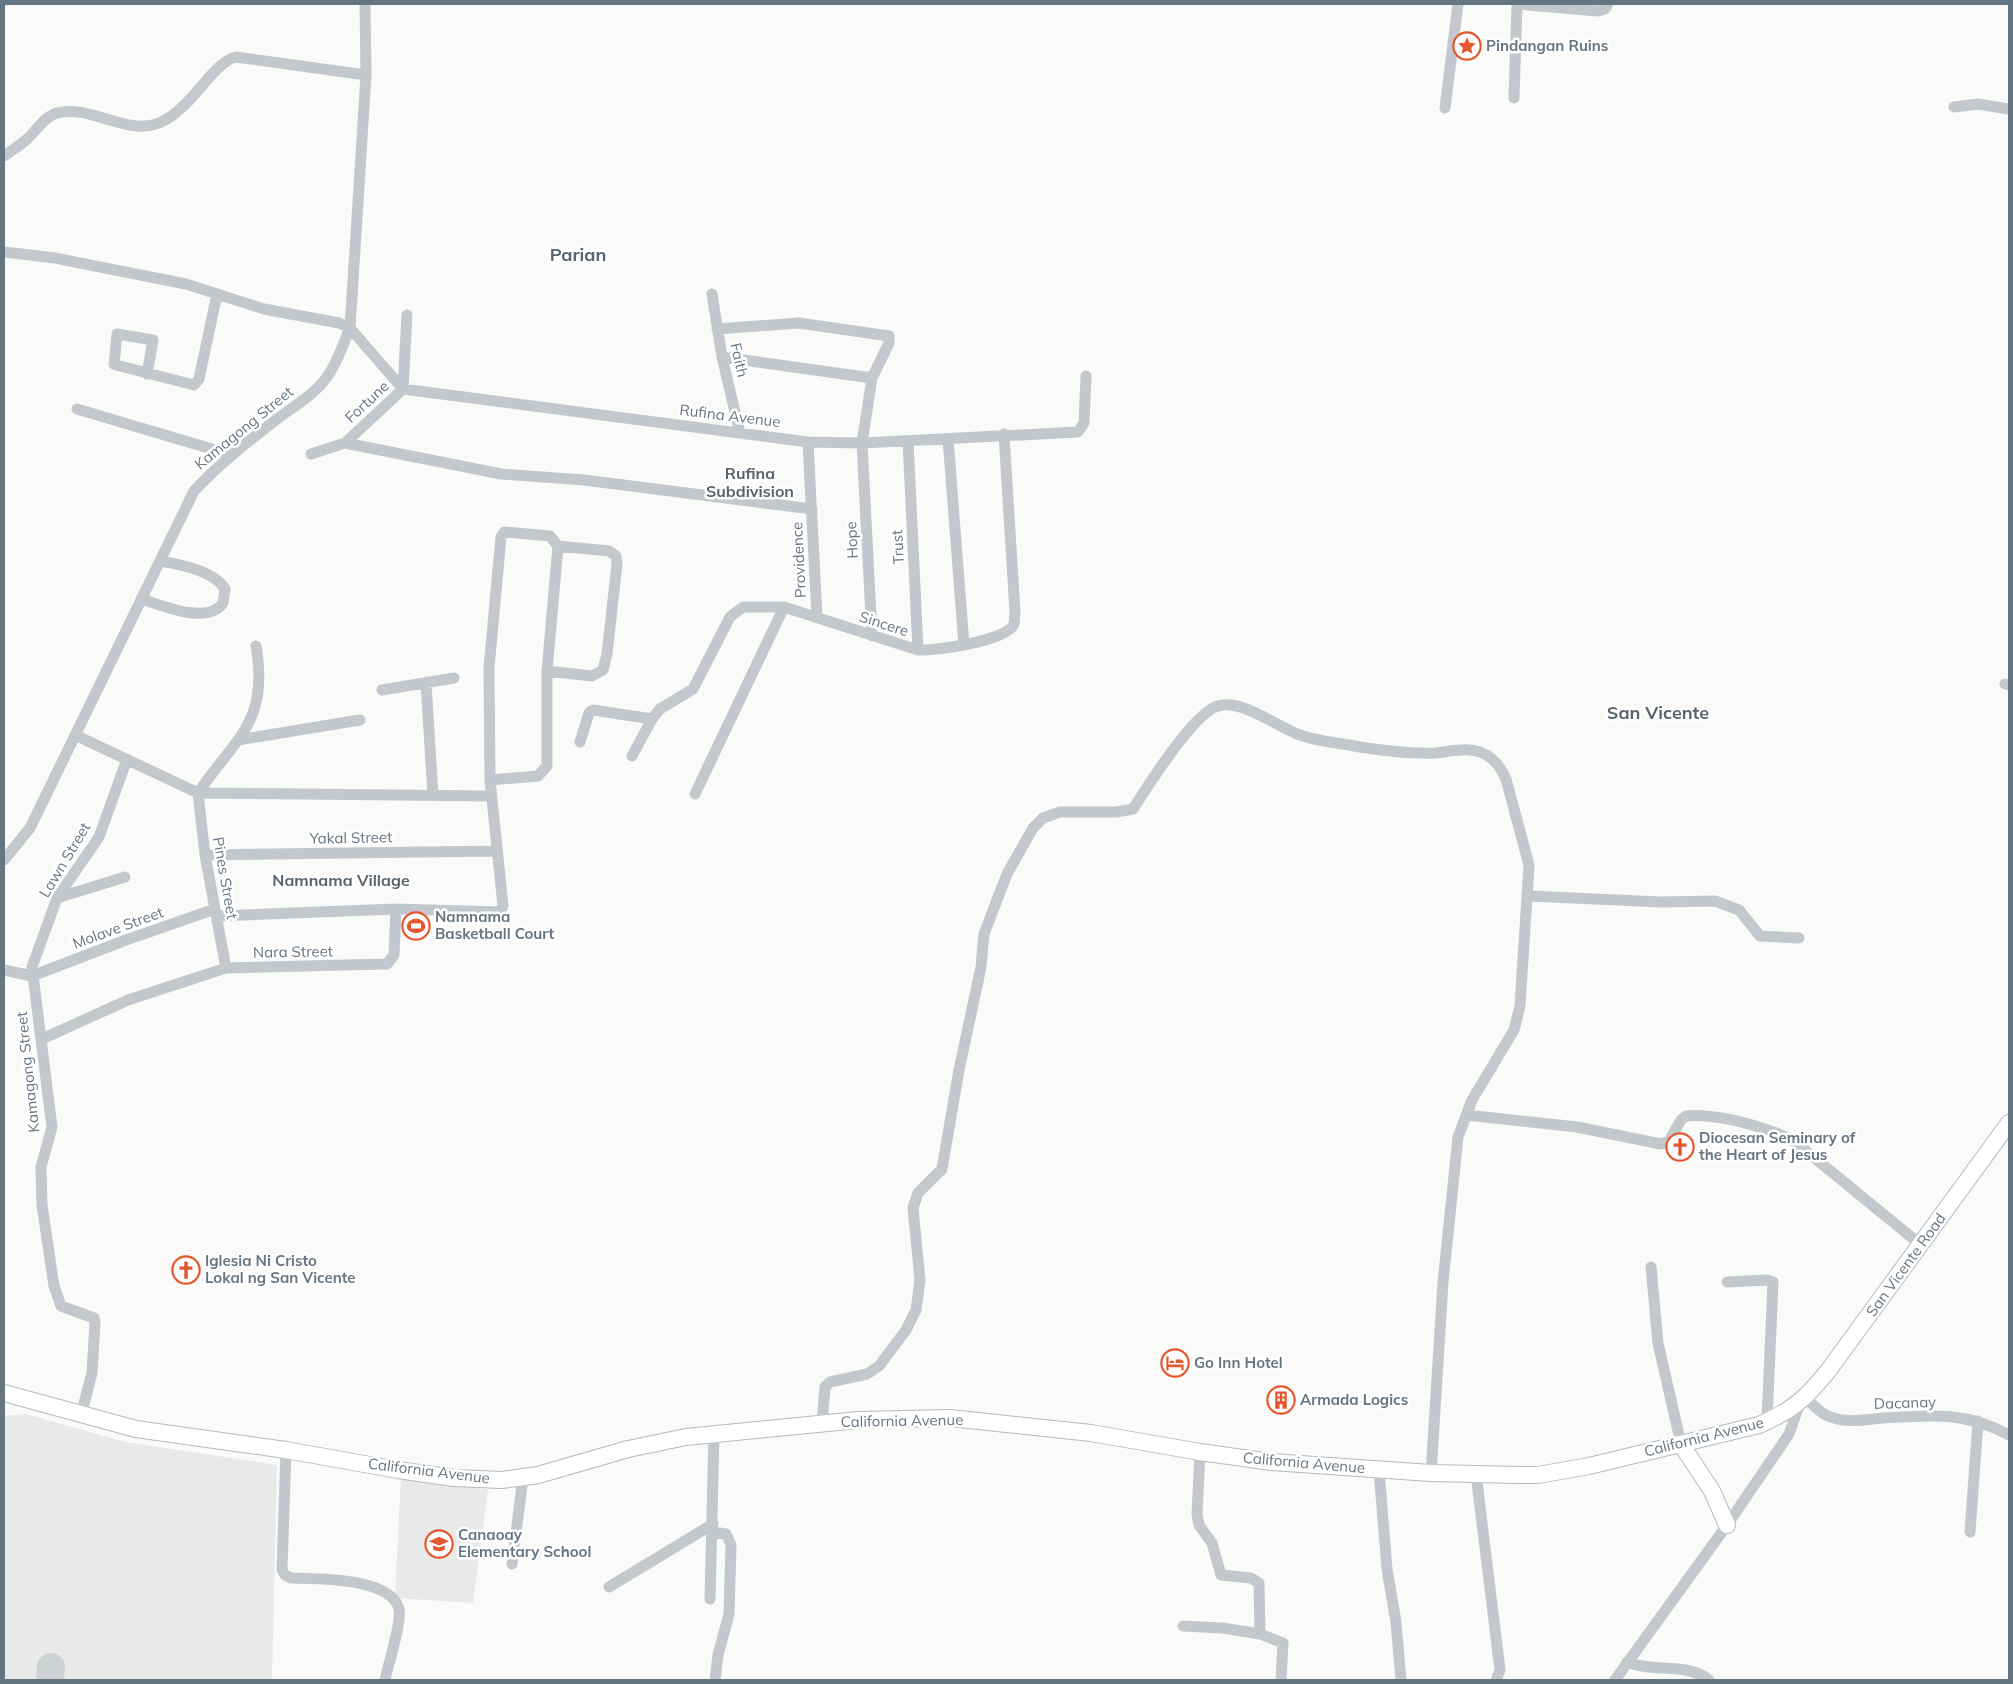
<svg xmlns="http://www.w3.org/2000/svg" width="2013" height="1684" font-family="Mulish,sans-serif">
  <style>
    .built { fill: #e8e9e9 }
    .green { fill: #dadfd7 }
    .lines { fill: none; stroke-linecap: round; stroke-linejoin: round }
    .taxiway { stroke: #ced2d4; stroke-width: 28 }
    .secondary-casing { stroke: #b3babf; stroke-width: 18 }
    .street { stroke: #c3c8cc; stroke-width: 11 }
    .secondary { stroke: #fff; stroke-width: 16 }
    .labels { text-anchor: middle; stroke-width: 5; stroke-linejoin: round; paint-order: stroke }
    .poi-label { font-size: 15px; font-weight: bold; fill: #657683; stroke: #fff; text-anchor: start }
    .street-label { font-size: 15px; fill: #657683; stroke: #fff }
    .neighbourhood-label { font-size: 16px; font-weight: bold; fill: #57646e; stroke: #fff }
    .quarter-label { font-size: 18px; font-weight: bold; fill: #57646e; stroke: #fff }
  </style>
  <rect width="100%" height="100%" fill="#fafaf8"/>
  <path class="built" d="M 26,1414 L 125,1442 L 277,1465 L 272,1680 L 4,1680 L 4,1416 Z
    M 401,1476 L 488,1490 L 473,1603 L 395,1598 Z"/>
  <path class="green" d="M 408,915 L 422,915 L 423,937 L 409,937 Z"/>
  <g class="lines">
    <path class="taxiway" d="M 50,1680 L 51,1667"/>
    <g class="secondary-casing">
      <path id="secondary" d="M 4,1393 L 136,1429 L 286,1450 L 398,1470 L 454,1478 L 502,1480 L 538,1475 L 628,1449 L 686,1437 L 858,1420 L 950,1418 L 1091,1433 L 1200,1452 L 1272,1462 L 1431,1473 L 1520,1475 L 1538,1475 L 1589,1466 L 1759,1425 C 1793,1410 1805,1399 1828,1371 L 2009,1123
        M 1681,1444 L 1712,1491 L 1727,1525"/>
    </g>
    <path class="street" d="M 1517,4 L 1598,11 L 1605,9 L 1608,4
      M 1514,98 L 1517,4
      M 1954,107 L 1978,104 L 2009,109
      M 1445,108 L 1458,4
      M 4,156 C 12,150 21,145 28,138 C 37,130 45,116 57,113 C 90,104 126,136 159,123 C 192,110 211,63 236,57 L 366,75 L 365,4
      M 4,252 L 55,258 L 186,284 L 264,309 L 339,323 L 350,328 L 403,389 L 808,442 L 862,443 L 1078,432 L 1084,423 L 1086,376
      M 712,294 L 722,357 L 740,433
      M 717,329 L 799,323 L 889,336 L 889,343 L 872,378 L 862,443 L 872,636
      M 722,357 L 872,378
      M 147,374 L 153,340 L 117,334 L 114,364 L 116,365 L 194,385 L 199,379 L 217,294
      M 77,409 L 232,455
      M 948,439 L 964,645
      M 908,441 L 918,650
      M 808,442 L 817,617
      M 345,443 L 501,474 L 584,480 L 812,509
      M 311,454 L 345,443 L 403,389 L 407,315
      M 142,599 C 162,606 208,625 223,603 L 225,589 C 213,570 181,565 160,561
      M 426,683 L 433,795
      M 2005,684 L 2009,685
      M 382,690 L 454,678
      M 75,735 L 198,793 L 491,796
      M 238,740 L 360,720
      M 580,742 L 589,713 L 593,710 L 652,719
      M 632,756 L 652,719 L 660,709 L 693,689 L 730,617 L 743,607 L 784,607 L 918,650 C 935,651 1007,641 1014,624 C 1015,621 1014,615 1015,612 L 1004,434
      M 490,780 L 538,776 L 547,766 L 547,671 L 558,546
      M 198,793 L 205,855 L 226,968
      M 198,793 C 237,736 269,722 256,646
      M 695,794 L 784,607
      M 205,855 L 497,851
      M 4,860 L 30,828 L 194,491 C 220,463 250,440 281,416 C 297,404 316,393 327,377 C 338,362 343,344 350,328 L 366,75
      M 1529,896 L 1661,902 L 1715,901 L 1739,910 L 1760,936 L 1799,938
      M 57,898 L 125,877
      M 217,916 L 396,909 L 500,912 L 503,906 L 490,780 L 489,668 L 501,537 L 504,532 L 550,536 L 558,546 L 609,551 L 616,556 L 617,564 L 607,654 L 603,670 L 592,676 L 547,671
      M 4,970 L 32,976
      M 32,976 L 126,940 L 215,909
      M 42,1039 L 128,1000 L 226,968 L 387,964 L 394,955 L 396,909
      M 1466,1115 L 1577,1127 L 1661,1144 L 1669,1141 L 1681,1120 L 1686,1116 C 1716,1113 1769,1127 1795,1142 L 1921,1245
      M 1651,1267 L 1658,1343 L 1681,1444
      M 1727,1282 L 1768,1280 L 1773,1282 L 1767,1421
      M 1805,1398 C 1812,1403 1818,1411 1826,1415 C 1843,1424 1864,1420 1883,1418 C 1930,1415 1966,1411 2009,1435
      M 81,1415 L 92,1373 L 95,1322 L 94,1318 L 61,1306 L 54,1286 L 42,1205 L 41,1167 L 52,1127 L 32,967 L 57,898 L 99,837 L 127,759
      M 822,1424 L 825,1387 L 830,1382 L 867,1374 L 879,1366 L 906,1330 L 916,1310 L 920,1280 L 913,1208 L 918,1193 L 942,1169 L 959,1070 L 981,967 L 984,934 L 1007,874 L 1033,828 L 1043,818 L 1060,812 L 1116,812 L 1133,809 C 1149,784 1189,721 1213,708 C 1237,694 1278,728 1300,735 C 1319,742 1341,743 1360,747 C 1385,751 1410,754 1436,753 C 1446,752 1459,749 1470,750 C 1487,751 1499,763 1506,779 L 1529,865 L 1520,1006 L 1514,1030 L 1472,1100 L 1458,1137 L 1443,1282 L 1431,1473
      M 286,1450 L 282,1570 L 285,1575 L 291,1578 C 316,1579 391,1577 399,1609 C 402,1622 388,1665 385,1680
      M 1379,1470 L 1387,1569 L 1396,1622 L 1401,1680
      M 1476,1474 L 1500,1670 L 1496,1680
      M 713,1532 L 726,1534 L 731,1545 L 729,1614 L 718,1655 L 715,1680
      M 1970,1532 L 1978,1421
      M 512,1564 L 523,1478
      M 609,1587 L 713,1524
      M 710,1599 L 714,1434
      M 1183,1626 L 1223,1628 L 1260,1634 L 1259,1583 L 1251,1578 L 1221,1575 L 1212,1543 L 1199,1525 L 1197,1514 L 1200,1452
      M 1260,1634 L 1283,1643 L 1281,1680
      M 1627,1662 C 1653,1673 1687,1662 1709,1680
      M 1615,1680 L 1727,1525 L 1789,1434 L 1800,1403"/>
    <use href="#secondary" class="secondary"/>
  </g>
  <defs>
    <g id="sight-ring" transform="scale(1.4375)"><circle r="9.5" fill="#fff" stroke="#e4572e" stroke-width="1.5"/><path d="M0-6L1.8-2.2L6-1.7L2.9 1.2L3.7 5.4L0 3.3L-3.7 5.4L-2.9 1.2L-6-1.7L-1.8-2.2Z" fill="#e4572e"/></g>
    <g id="stadium-ring" transform="scale(1.4375)"><circle r="9.5" fill="#fff" stroke="#e4572e" stroke-width="1.5"/><path d="M0-5a6.5 5 0 1 0 0 10a6.5 5 0 1 0 0-10ZM-3.5-1.8h7v3.6h-7Z" fill="#e4572e"/></g>
    <g id="church-ring" transform="scale(1.4375)"><circle r="9.5" fill="#fff" stroke="#e4572e" stroke-width="1.5"/><path d="M-1.2-6h2.4v3.5h3.3v2.4h-3.3V6h-2.4V-.1h-3.3v-2.4h3.3Z" fill="#e4572e"/></g>
    <g id="hotel-ring" transform="scale(1.4375)"><circle r="9.5" fill="#fff" stroke="#e4572e" stroke-width="1.5"/><path d="M-6-4.5h1.5V1H6V5H4.5V3h-9V5H-6ZM-4 0a1.8 1.8 0 1 1 3.6 0ZM.5 0V-2.5h3Q6-2.5 6 0Z" fill="#e4572e"/></g>
    <g id="building-ring" transform="scale(1.4375)"><circle r="9.5" fill="#fff" stroke="#e4572e" stroke-width="1.5"/><path d="M-4-6H4V6H1V3H-1V6H-4ZM-2.5-4.3h1.7v1.8h-1.7ZM.8-4.3h1.7v1.8H.8ZM-2.5-1h1.7V.8h-1.7ZM.8-1h1.7V.8H.8Z" fill="#e4572e"/></g>
    <g id="school-ring" transform="scale(1.4375)"><circle r="9.5" fill="#fff" stroke="#e4572e" stroke-width="1.5"/><path d="M0-5L7-2L0 1L-7-2ZM-4 1L0 2.5L4 1V4Q0 6-4 4Z" fill="#e4572e"/></g>
  </defs>
  <g fill-rule="evenodd">
    <use href="#sight-ring" x="1467" y="46"/>
    <use href="#stadium-ring" x="416" y="926"/>
    <use href="#church-ring" x="1680" y="1147"/>
    <use href="#church-ring" x="186" y="1270"/>
    <use href="#hotel-ring" x="1175" y="1363"/>
    <use href="#building-ring" x="1281" y="1400"/>
    <use href="#school-ring" x="439" y="1544"/>
  </g>
  <g class="labels">
    <g class="poi-label">
      <text x="1486" y="51">Pindangan Ruins</text>
      <text x="435" y="922">Namnama<tspan x="435" dy="17">Basketball Court</tspan></text>
      <text x="1699" y="1143">Diocesan Seminary of<tspan x="1699" dy="17">the Heart of Jesus</tspan></text>
      <text x="205" y="1266">Iglesia Ni Cristo<tspan x="205" dy="17">Lokal ng San Vicente</tspan></text>
      <text x="1194" y="1368">Go Inn Hotel</text>
      <text x="1300" y="1405">Armada Logics</text>
      <text x="458" y="1540">Canaoay<tspan x="458" dy="17">Elementary School</tspan></text>
    </g>
    <g class="street-label">
      <text transform="translate(739 360) rotate(77)" y="5">Faith</text>
      <text transform="translate(367 402) rotate(-43)" y="5">Fortune</text>
      <text transform="translate(730 416) rotate(7)" y="5">Rufina Avenue</text>
      <text transform="translate(244 428) rotate(-39)" y="5">Kamagong Street</text>
      <text transform="translate(852 540) rotate(-93)" y="5">Hope</text>
      <text transform="translate(898 547) rotate(-93)" y="5">Trust</text>
      <text transform="translate(799 560) rotate(-93)" y="5">Providence</text>
      <text transform="translate(884 624) rotate(18)" y="5">Sincere</text>
      <text transform="translate(351 838) rotate(-1)" y="5">Yakal Street</text>
      <text transform="translate(65 860) rotate(-59)" y="5">Lawn Street</text>
      <text transform="translate(225 878) rotate(80)" y="5">Pines Street</text>
      <text transform="translate(118 928) rotate(-20)" y="5">Molave Street</text>
      <text transform="translate(293 952) rotate(-1)" y="5">Nara Street</text>
      <text transform="translate(28 1072) rotate(-96)" y="5">Kamagong Street</text>
      <text transform="translate(1906 1265) rotate(-54)" y="5">San Vicente Road</text>
      <text transform="translate(1905 1403) rotate(-2)" y="5">Dacanay</text>
      <text transform="translate(902 1421) rotate(-1)" y="5">California Avenue</text>
      <text transform="translate(1704 1437) rotate(-14)" y="5">California Avenue</text>
      <text transform="translate(1304 1463) rotate(5)" y="5">California Avenue</text>
      <text transform="translate(429 1471) rotate(7)" y="5">California Avenue</text>
    </g>
    <g class="neighbourhood-label">
      <text x="750" y="479">Rufina<tspan x="750" dy="18">Subdivision</tspan></text>
      <text x="341" y="886">Namnama Village</text>
    </g>
    <g class="quarter-label">
      <text x="578" y="261">Parian</text>
      <text x="1658" y="719">San Vicente</text>
    </g>
  </g>
  <rect width="2013" height="1684" fill="none" stroke="#657683" stroke-width="10"/>
</svg>
